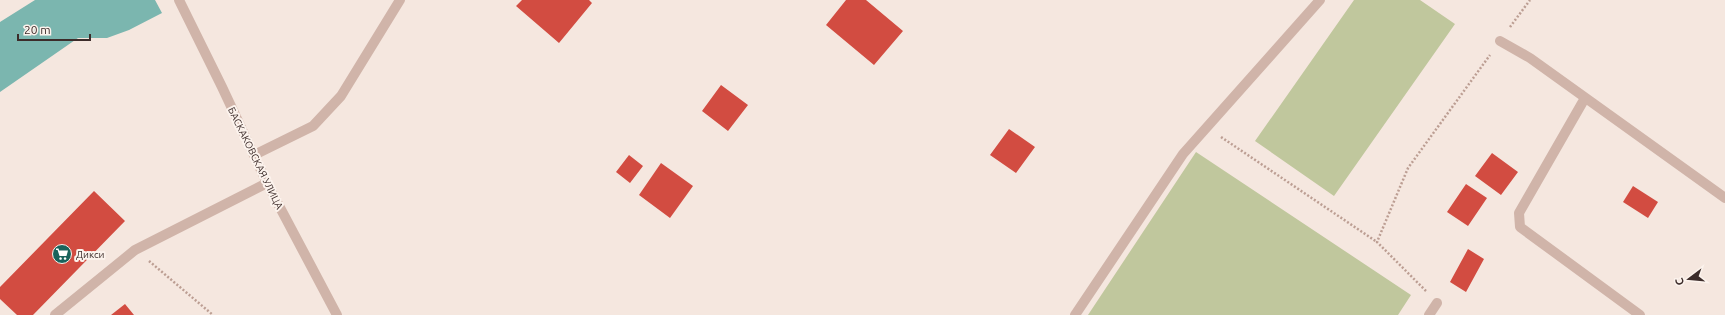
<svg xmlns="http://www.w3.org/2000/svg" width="1725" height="315" font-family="Ubuntu,sans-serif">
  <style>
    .green { fill: #c0c79d }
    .water { fill: #7bb6af }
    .building { fill: #d24c41 }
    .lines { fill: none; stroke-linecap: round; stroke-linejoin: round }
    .path { stroke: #bc9e93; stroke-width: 2.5; stroke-dasharray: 2 2; stroke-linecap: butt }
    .service { stroke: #d0b4a9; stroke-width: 10 }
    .minor { stroke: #d0b4a9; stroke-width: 10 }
    .tertiary { stroke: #d0b4a9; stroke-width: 10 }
    .labels { text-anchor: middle; stroke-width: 4; stroke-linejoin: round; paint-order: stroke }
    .street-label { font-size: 10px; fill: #3c2c2a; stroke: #fcf3ed }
    .poi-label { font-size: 10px; fill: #3c2c2a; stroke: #fcf3ed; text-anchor: start }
  </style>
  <rect width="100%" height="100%" fill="#f5e7df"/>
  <path class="green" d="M 1354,0 L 1420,0 L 1455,24 L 1334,196 L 1255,141 Z
    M 1196,152 L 1411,295 L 1398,315 L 1088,315 Z"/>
  <path class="water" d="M 35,0 L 155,0 L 162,13 L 129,30 L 107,38 L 78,38 L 0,92 L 0,22 Z"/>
  <path class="building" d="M 522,0 L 589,0 L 592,3 L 559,43 L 516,6 Z
    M 846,0 L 866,0 L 903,31 L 874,65 L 826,25 Z
    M 721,85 L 748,105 L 728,131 L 702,111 Z
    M 1009,129 L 1035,147 L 1016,173 L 990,155 Z
    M 1492,153 L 1518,172 L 1501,195 L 1475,176 Z
    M 629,155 L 643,166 L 630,183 L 616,172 Z
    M 661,163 L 693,186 L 670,218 L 639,195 Z
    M 1466,184 L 1487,198 L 1468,226 L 1447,212 Z
    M 1633,186 L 1658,202 L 1648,218 L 1623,202 Z
    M 94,191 L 125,221 L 33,315 L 17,315 L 0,299 L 0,287 Z
    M 1468,249 L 1484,259 L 1466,292 L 1450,282 Z
    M 125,304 L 134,315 L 111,315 Z"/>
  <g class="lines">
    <path class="path" d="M 1510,27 L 1530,0
      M 1221,137 L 1377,242
      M 149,261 L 213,315
      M 1426,291 L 1377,242 L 1408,168 L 1490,55"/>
    <path class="service" d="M 1500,41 L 1530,58 L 1725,198
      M 1585,98 L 1519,213 L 1520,227 L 1640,315
      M 254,155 L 313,126 L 341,96 L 400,0
      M 1075,315 L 1183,154 L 1320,0
      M 1429,315 L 1437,303"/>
    <path class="minor" d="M 55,315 L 135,250 L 267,183"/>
    <path class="tertiary" d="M 179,0 L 222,87 L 267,183 L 337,315"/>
  </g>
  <defs>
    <g id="supermarket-disc" transform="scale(1)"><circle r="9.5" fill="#1a635c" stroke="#fcf3ed"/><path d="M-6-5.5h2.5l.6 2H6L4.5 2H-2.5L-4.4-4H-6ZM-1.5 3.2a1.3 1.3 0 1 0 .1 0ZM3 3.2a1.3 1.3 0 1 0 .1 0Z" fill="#fff"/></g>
  </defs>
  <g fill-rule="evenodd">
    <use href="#supermarket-disc" x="62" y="254"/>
  </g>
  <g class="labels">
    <g class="street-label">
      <text transform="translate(256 158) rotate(64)" y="4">БАСКАКОВСКАЯ УЛИЦА</text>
    </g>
    <g class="poi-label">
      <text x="76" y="258">Дикси</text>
    </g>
  </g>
  <g transform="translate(1689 279) rotate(254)" stroke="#fcf3ed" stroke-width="3" paint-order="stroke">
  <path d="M0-3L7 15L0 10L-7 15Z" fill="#3c2c2a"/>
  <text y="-6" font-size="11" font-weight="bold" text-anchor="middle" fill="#3c2c2a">С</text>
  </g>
  <path d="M18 34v6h72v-6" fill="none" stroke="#3c2c2a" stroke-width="2"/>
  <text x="24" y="34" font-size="12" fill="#3c2c2a" stroke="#fcf3ed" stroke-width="3" paint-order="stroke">20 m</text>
</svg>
